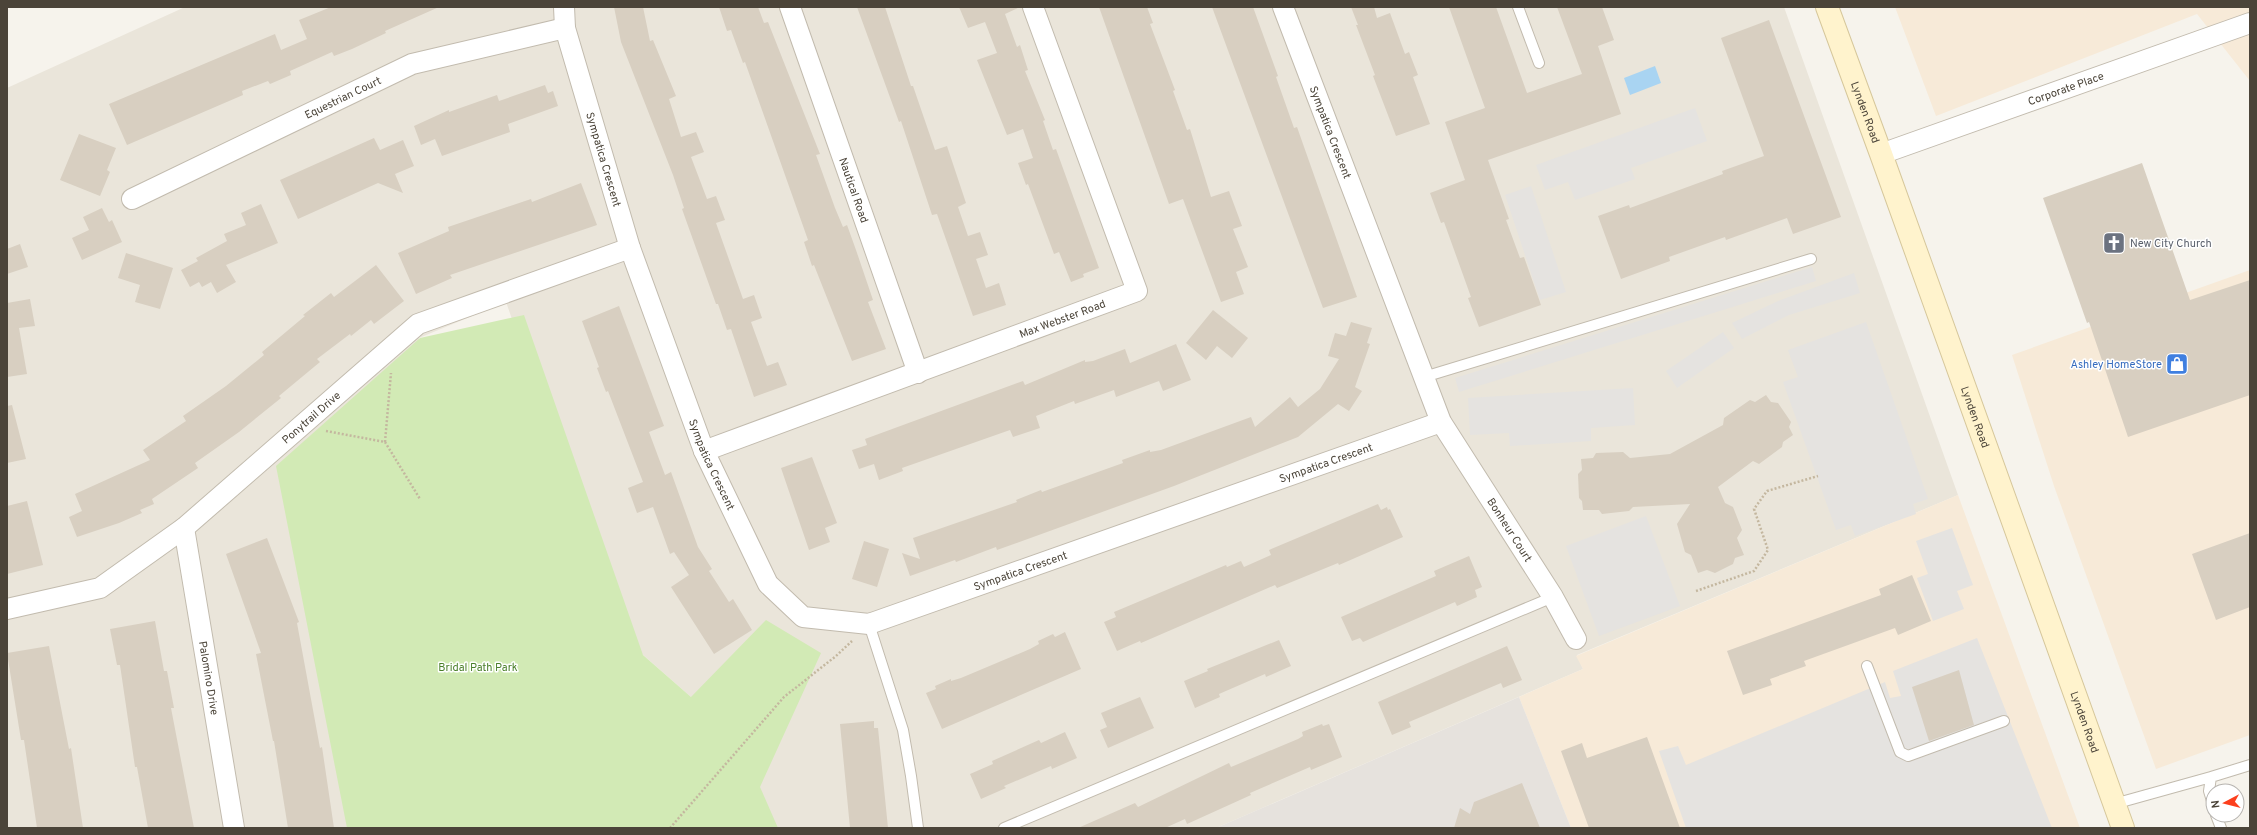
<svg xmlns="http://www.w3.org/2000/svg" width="2257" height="835" font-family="Overpass,sans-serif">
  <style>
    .residential { fill: #eae5da }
    .commercial { fill: #f7ead8 }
    .industrial { fill: #e6e2dd }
    .green { fill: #d2eab5 }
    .parking { fill: #e5e3e0 }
    .water { fill: #a9d4f2 }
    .building { fill: #d8cfc1 }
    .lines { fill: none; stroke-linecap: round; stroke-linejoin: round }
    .lane-casing { stroke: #c2bbae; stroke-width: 12 }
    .street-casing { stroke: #c2bbae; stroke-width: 22 }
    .secondary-casing { stroke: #d6c79b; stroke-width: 24 }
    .path { stroke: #c4b79f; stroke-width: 2.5; stroke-dasharray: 2 2; stroke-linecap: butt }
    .lane { stroke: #fff; stroke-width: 10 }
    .street { stroke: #fff; stroke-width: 20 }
    .secondary { stroke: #fff3cd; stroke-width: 22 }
    .labels { text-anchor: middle; stroke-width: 3; stroke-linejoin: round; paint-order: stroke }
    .street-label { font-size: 11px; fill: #4b4439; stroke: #fff }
    .worship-label { font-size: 11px; fill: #5b616d; stroke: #fff; text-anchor: start }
    .shop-label { font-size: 11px; fill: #366cbe; stroke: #fff; text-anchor: end }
    .park-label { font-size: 11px; fill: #4a7f2a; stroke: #fff }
  </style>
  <rect width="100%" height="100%" fill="#f6f3ec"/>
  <path class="residential" d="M 185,7 L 1784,7 L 1958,495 L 1577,655 L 1583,669 L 1216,828 L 748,828 L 691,697 L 625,639 L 506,302 L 419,338 L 351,828 L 7,828 L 7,88 Z"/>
  <path class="commercial" d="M 1895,7 L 2250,7 L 2250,81 L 2197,14 L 1936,116 Z
    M 2250,270 L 2250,735 L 2156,769 L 2054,486 L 2012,355 Z
    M 1958,495 L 2080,828 L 1571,828 L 1519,697 L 1583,669 L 1576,656 Z"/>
  <path class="industrial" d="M 1519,697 L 1571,828 L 1216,828 Z"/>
  <path class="green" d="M 524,315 L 643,655 L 691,697 L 766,620 L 821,653 L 760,787 L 778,828 L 347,828 L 276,466 L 420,338 Z"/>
  <path class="parking" d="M 1695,108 L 1707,141 L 1631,168 L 1635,179 L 1575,200 L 1568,182 L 1545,190 L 1536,165 Z
    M 1531,186 L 1566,292 L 1540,300 L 1505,195 Z
    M 1812,267 L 1816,281 L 1459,392 L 1455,378 Z
    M 1854,273 L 1860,293 L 1789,315 L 1742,339 L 1732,323 L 1778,301 Z
    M 1866,322 L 1928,499 L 1913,504 L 1916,514 L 1855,536 L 1851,525 L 1836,530 L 1783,382 L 1798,377 L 1788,350 Z
    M 1723,332 L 1734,348 L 1677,388 L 1666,371 Z
    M 1633,388 L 1635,425 L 1591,428 L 1591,441 L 1510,446 L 1509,433 L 1470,435 L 1468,398 Z
    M 1646,516 L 1680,606 L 1599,636 L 1566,546 Z
    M 1952,528 L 1973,585 L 1957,591 L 1964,609 L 1933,621 L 1917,578 L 1928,574 L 1916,541 Z
    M 1977,638 L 2052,828 L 1686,828 L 1659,751 L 1678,746 L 1686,765 L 1885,682 L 1890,698 L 1901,696 L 1893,671 Z"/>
  <path class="water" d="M 1655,66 L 1661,83 L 1630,95 L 1624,78 Z"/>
  <path class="building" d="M 331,7 L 439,7 L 385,31 L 386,33 L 352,49 L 334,56 L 332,52 L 290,71 L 291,75 L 270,84 L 268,81 L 242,91 L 243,95 L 127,145 L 109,104 L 275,34 L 281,50 L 307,39 L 299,20 Z
    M 614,7 L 643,7 L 650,41 L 653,40 L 676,96 L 669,99 L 681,137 L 696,132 L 704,152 L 691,157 L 707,199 L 716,196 L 725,220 L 716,223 L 743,299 L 754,295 L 762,318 L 751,322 L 767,366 L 778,362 L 787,385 L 754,397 L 731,329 L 727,330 L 718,304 L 716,304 L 682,209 L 684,208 L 673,175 L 621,42 Z
    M 719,7 L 758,7 L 764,23 L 768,22 L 820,154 L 816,155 L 835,208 L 843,227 L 847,225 L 856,250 L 873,300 L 868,302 L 886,349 L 852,361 L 814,265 L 812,266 L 804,242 L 808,240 L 745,62 L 743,63 L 731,30 L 727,31 Z
    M 857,7 L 885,7 L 911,86 L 913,86 L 935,150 L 947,146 L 966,203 L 958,207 L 968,236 L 980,232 L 988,255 L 976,259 L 986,288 L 999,283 L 1006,305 L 973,316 L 937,214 L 932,215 L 901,121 L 899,122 Z
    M 959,7 L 1020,7 L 1005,14 L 1017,47 L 1020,45 L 1028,70 L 1025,71 L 1045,120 L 1043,121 L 1053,150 L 1056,149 L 1099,268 L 1083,274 L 1084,277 L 1071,282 L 1059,252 L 1054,254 L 1028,184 L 1026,185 L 1018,163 L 1033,158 L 1023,129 L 1007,135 L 977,60 L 997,53 L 985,22 L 968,28 Z
    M 1099,7 L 1147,7 L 1153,23 L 1150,24 L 1175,90 L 1173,91 L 1187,130 L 1190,129 L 1211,197 L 1229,191 L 1242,226 L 1233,229 L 1248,267 L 1236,272 L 1244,294 L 1221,302 L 1183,199 L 1169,204 Z
    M 1212,7 L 1253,7 L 1278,76 L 1276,77 L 1294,128 L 1297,127 L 1357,297 L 1323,308 Z
    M 1351,7 L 1374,7 L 1377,18 L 1390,13 L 1405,54 L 1409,52 L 1418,75 L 1413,77 L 1430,124 L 1396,136 L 1373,76 L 1375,75 L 1356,25 L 1358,25 Z
    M 1449,7 L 1496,7 L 1527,93 L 1582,74 L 1557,7 L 1602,7 L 1614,40 L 1598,46 L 1621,114 L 1488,160 L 1509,219 L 1506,220 L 1520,258 L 1524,257 L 1541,305 L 1479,327 L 1468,298 L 1471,297 L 1444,222 L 1441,223 L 1430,193 L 1465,180 L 1445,122 L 1485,108 Z
    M 1769,20 L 1841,217 L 1793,234 L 1787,218 L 1726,240 L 1725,237 L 1669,257 L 1670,261 L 1621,279 L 1598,216 L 1629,205 L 1630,208 L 1723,174 L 1722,171 L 1764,156 L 1721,38 Z
    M 545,85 L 548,93 L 553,91 L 558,106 L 508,124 L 510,132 L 442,156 L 435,139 L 421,145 L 414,126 L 449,110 L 449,112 L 497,95 L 499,101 Z
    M 79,134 L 116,148 L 107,170 L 110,172 L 100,196 L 60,180 Z
    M 374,138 L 380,150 L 403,140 L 414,166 L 395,174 L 403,193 L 378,183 L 298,219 L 280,180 Z
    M 2142,163 L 2190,300 L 2250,280 L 2250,395 L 2128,437 L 2089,322 L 2087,323 L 2043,198 Z
    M 581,183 L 597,225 L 450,275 L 452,278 L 416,294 L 398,253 L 449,231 L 448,227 L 531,199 L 532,202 Z
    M 261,204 L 278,243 L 226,265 L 236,282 L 217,293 L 211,282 L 202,287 L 199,282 L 190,287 L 181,270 L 198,261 L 196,258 L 227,241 L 224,234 L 246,225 L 241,213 Z
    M 102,208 L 109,222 L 112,220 L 122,242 L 82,260 L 72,238 L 89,230 L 83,217 Z
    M 20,244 L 28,267 L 7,274 L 7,249 Z
    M 126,253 L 173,268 L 160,309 L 135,302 L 140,285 L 118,278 Z
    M 376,265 L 404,301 L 374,324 L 371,320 L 351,336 L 350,334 L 317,359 L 320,362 L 279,396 L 281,398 L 239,432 L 195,463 L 198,468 L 152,499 L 154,504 L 140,510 L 142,513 L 119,523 L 77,537 L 69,517 L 82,511 L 75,494 L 150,460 L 143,450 L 186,421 L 183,416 L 226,386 L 264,355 L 262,352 L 305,316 L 303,315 L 331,293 L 334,297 Z
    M 30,299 L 35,326 L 19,328 L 27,374 L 7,377 L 7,303 Z
    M 619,306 L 664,426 L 649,432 L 665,475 L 671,472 L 698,547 L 712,569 L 709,571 L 729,602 L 733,599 L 752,630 L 714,654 L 671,587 L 689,575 L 674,552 L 670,554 L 653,507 L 637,513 L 628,488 L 643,482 L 608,391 L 606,392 L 597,368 L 599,367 L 582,321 Z
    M 1213,310 L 1248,338 L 1232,358 L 1217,346 L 1206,360 L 1186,343 Z
    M 1351,322 L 1372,328 L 1367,343 L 1370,344 L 1355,387 L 1362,391 L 1349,411 L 1338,404 L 1298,437 L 1174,486 L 997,550 L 996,547 L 956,562 L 955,560 L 910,576 L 902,553 L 920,559 L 913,538 L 1017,502 L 1016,500 L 1041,490 L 1042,492 L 1123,463 L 1122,460 L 1150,450 L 1150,452 L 1161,450 L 1251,417 L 1255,427 L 1290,397 L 1298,407 L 1320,389 L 1339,359 L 1328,356 L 1335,333 L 1346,336 Z
    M 1176,344 L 1191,380 L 1163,391 L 1159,381 L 1116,397 L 1114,390 L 1075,404 L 1074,401 L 1036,416 L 1040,428 L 1013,437 L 1010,430 L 902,468 L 903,471 L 879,480 L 874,464 L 859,469 L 852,450 L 867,445 L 865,439 L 1023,381 L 1025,385 L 1085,360 L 1085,362 L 1093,361 L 1125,349 L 1130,363 Z
    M 1766,395 L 1771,402 L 1778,403 L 1791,422 L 1789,427 L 1793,435 L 1783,442 L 1782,447 L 1759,464 L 1753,461 L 1718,487 L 1725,503 L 1733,507 L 1742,530 L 1737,538 L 1744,555 L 1735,558 L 1733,564 L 1715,573 L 1707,570 L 1698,573 L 1691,555 L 1685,552 L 1677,524 L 1690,504 L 1633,507 L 1629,511 L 1602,514 L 1599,510 L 1583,510 L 1582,501 L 1579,498 L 1578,474 L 1582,470 L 1581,459 L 1593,458 L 1596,453 L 1623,452 L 1630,458 L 1670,454 L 1723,425 L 1724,418 L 1750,400 L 1755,402 Z
    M 12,405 L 26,459 L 7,463 L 7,406 Z
    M 812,457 L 837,523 L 825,528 L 830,542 L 809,550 L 781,468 Z
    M 27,501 L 43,565 L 7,574 L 7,506 Z
    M 1378,504 L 1381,510 L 1387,507 L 1388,510 L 1390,509 L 1403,537 L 1339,565 L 1338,563 L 1277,588 L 1275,585 L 1141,643 L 1140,641 L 1117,651 L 1104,622 L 1116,617 L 1114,612 L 1226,565 L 1227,567 L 1241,561 L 1244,567 L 1271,555 L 1269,550 Z
    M 2250,533 L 2250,607 L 2216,620 L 2192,554 Z
    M 267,538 L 299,622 L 297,623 L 320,748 L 322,747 L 334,828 L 288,828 L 274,741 L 273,741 L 256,654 L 261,653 L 226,554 Z
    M 864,541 L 889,549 L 877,587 L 852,579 Z
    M 1469,556 L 1482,587 L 1475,590 L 1477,597 L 1457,606 L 1455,602 L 1363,642 L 1360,638 L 1352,641 L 1341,617 L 1436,576 L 1434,571 Z
    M 1912,575 L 1931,621 L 1898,635 L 1895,628 L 1804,661 L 1806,666 L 1770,679 L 1772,685 L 1743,695 L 1727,651 L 1881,595 L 1879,589 Z
    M 155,621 L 164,671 L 167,671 L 174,708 L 171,708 L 194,828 L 148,828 L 137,767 L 135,767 L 120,665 L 117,665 L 110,629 Z
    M 1065,632 L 1081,669 L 942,729 L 926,693 L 936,689 L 935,686 L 951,679 L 951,681 L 961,678 L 1030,649 L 1039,644 L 1038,641 L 1053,634 L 1055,637 Z
    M 1279,640 L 1291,666 L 1266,677 L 1265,674 L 1219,694 L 1220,697 L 1195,708 L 1184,681 L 1208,671 L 1207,669 Z
    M 49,646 L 69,749 L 71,748 L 83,828 L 37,828 L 24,740 L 21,740 L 7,653 Z
    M 1507,646 L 1522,680 L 1503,688 L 1501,683 L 1409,722 L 1411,727 L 1392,735 L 1378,702 Z
    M 1959,670 L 1974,725 L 1929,741 L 1912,687 Z
    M 1140,697 L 1154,728 L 1108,748 L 1100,730 L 1107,727 L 1101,713 Z
    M 874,721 L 874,728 L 878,728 L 888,828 L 850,828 L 840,724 Z
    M 1322,724 L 1323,726 L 1329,724 L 1342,757 L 1311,770 L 1310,767 L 1250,793 L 1251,795 L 1187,824 L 1185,819 L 1165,828 L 1078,828 L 1135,803 L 1138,807 L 1229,763 L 1231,767 L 1298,739 L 1303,736 L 1302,732 Z
    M 1065,732 L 1077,758 L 1052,769 L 1051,766 L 1004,786 L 1006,788 L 981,799 L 970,774 L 993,764 L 992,761 L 1039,740 L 1041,743 Z
    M 1647,737 L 1680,828 L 1589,828 L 1561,751 L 1582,743 L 1587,758 Z
    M 1522,783 L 1540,828 L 1454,828 L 1460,808 L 1470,814 L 1474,802 Z"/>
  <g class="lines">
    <g class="lane-casing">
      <path id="lane" d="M 1518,7 L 1539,63
        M 1424,377 L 1811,259
        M 869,624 L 903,730 L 911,776 L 918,828
        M 1867,666 L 1900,752 L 1908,756 L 2004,721
        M 2114,804 L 2211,777
        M 2213,804 L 2209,791 L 2211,777 L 2250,765
        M 2216,815 L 2221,828
        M 1004,828 L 1553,597"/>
    </g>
    <g class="street-casing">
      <g id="street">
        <path id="s1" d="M 564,7 L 565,28 L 630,248 L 704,451 L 768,584 L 803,617 L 869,624 L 1441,422"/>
        <path id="s2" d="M 790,7 L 918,373"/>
        <path id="s3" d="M 1283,7 L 1441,422 L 1553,597 L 1576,639"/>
        <path id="s4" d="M 1881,154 L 2250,23"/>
        <path id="s5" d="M 132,199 L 412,64 L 565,28"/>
        <path id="s6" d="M 704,451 L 1137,291 L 1033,7"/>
        <path id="s7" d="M 184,528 L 234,828"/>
        <path id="s8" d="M 7,609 L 100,588 L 184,528 L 418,324 L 630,248"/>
      </g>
    </g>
    <g class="secondary-casing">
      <g id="secondary">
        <path id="s9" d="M 1827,7 L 1881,154 L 2123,828"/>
      </g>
    </g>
    <path class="path" d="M 326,431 L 385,442 L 420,499
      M 385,442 L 391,373
      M 1696,591 L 1754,571 L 1768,550 L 1754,509 L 1767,491 L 1818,476
      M 670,828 L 784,697 L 836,656 L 852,641"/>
    <use href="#lane" class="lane"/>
    <use href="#street" class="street"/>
    <use href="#secondary" class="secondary"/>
  </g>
  <defs>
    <g id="church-square" transform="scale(1.15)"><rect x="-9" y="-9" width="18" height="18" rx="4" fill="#6b7280" stroke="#fff"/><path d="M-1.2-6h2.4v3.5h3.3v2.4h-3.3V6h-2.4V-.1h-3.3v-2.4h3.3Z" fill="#fff"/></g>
    <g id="shop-square" transform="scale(1.15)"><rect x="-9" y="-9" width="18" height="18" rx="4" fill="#3f7fe0" stroke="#fff"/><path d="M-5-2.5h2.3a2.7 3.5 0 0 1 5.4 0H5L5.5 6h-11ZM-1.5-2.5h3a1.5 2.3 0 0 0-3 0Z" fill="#fff"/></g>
  </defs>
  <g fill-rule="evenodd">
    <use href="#church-square" x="2114" y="243"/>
    <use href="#shop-square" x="2177" y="364"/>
  </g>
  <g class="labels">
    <g class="street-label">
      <text dy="4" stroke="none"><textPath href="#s4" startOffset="196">Corporate Place</textPath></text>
      <text dy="4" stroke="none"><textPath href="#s5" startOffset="234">Equestrian Court</textPath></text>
      <text dy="4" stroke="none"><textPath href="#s9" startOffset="112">Lynden Road</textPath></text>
      <text dy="4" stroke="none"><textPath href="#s3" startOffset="134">Sympatica Crescent</textPath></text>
      <text dy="4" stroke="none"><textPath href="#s1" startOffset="158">Sympatica Crescent</textPath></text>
      <text dy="4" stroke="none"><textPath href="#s2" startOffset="194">Nautical Road</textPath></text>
      <text dy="4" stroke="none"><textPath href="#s6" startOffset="382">Max Webster Road</textPath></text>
      <text dy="4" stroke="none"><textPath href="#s8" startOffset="367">Ponytrail Drive</textPath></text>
      <text dy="4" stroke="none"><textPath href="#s9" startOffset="436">Lynden Road</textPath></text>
      <text dy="4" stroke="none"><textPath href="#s1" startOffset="1213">Sympatica Crescent</textPath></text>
      <text dy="4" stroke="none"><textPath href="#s1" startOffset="482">Sympatica Crescent</textPath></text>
      <text dy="4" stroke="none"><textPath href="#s3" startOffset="572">Bonheur Court</textPath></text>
      <text dy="4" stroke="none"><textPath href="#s1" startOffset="889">Sympatica Crescent</textPath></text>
      <text dy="4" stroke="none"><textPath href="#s7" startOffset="152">Palomino Drive</textPath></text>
      <text dy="4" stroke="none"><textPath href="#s9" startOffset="760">Lynden Road</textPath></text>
    </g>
    <g class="worship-label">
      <text x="2130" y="247">New City Church</text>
    </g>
    <g class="shop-label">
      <text x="2162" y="368">Ashley HomeStore</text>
    </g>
    <g class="park-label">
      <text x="478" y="671">Bridal Path Park</text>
    </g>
  </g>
  <rect width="2257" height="835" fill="none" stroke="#4b4439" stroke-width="16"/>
  <g transform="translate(2225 803) rotate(263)"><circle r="19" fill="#ffffff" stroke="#b7b4b0"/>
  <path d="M0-3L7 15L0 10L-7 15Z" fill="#fc3f1d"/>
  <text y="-6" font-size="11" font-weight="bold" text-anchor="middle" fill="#4b4439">N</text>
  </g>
</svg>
